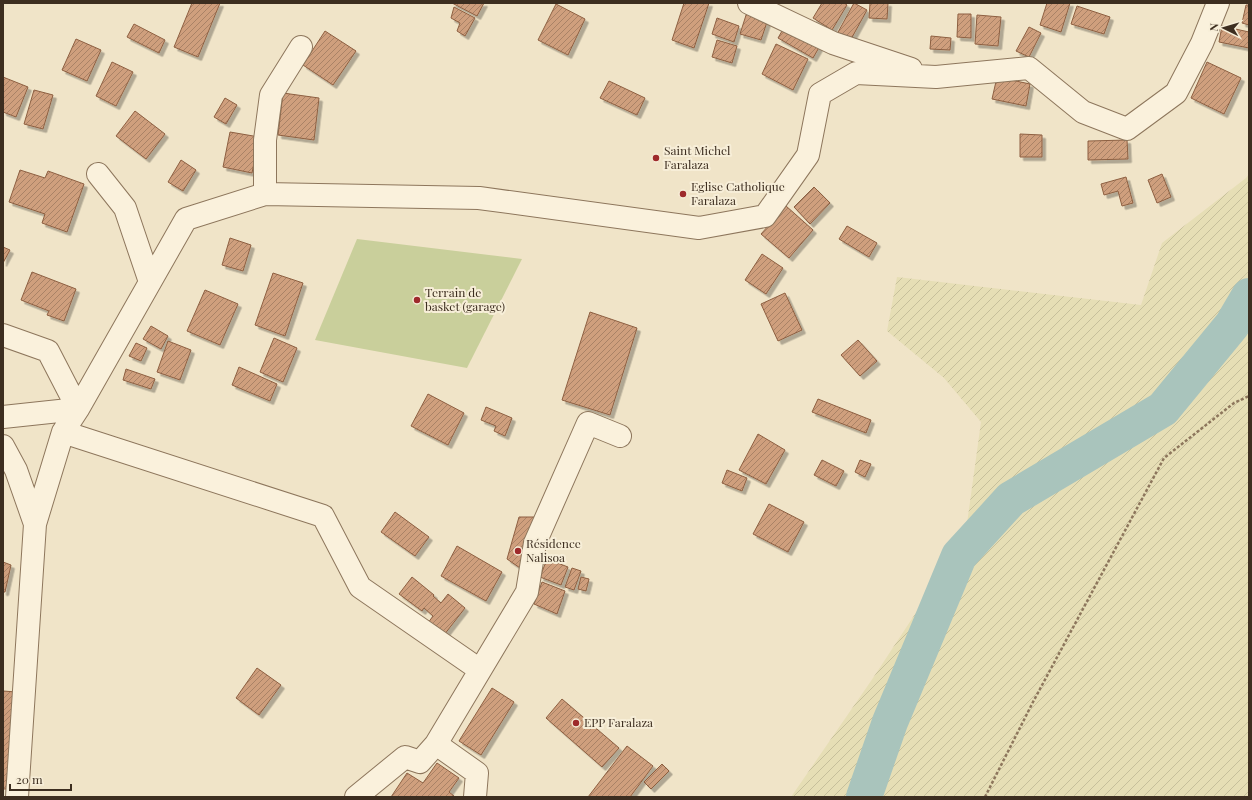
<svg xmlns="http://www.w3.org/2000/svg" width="1252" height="800" font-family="'Playfair Display',serif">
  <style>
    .farmland { fill: url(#farmland-furrows) }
    .park { fill: #c9cf9b }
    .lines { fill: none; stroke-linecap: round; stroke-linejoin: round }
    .river { stroke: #a9c4bc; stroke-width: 36 }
    .building { fill: url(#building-hatch); stroke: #8d5f41; filter: url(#shadow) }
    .minor-casing { stroke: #8d765c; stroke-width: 24 }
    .path { stroke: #8d765c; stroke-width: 2.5; stroke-dasharray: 3 2; stroke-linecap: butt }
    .minor { stroke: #faf1dc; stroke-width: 22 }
    .poi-dot { fill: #9e2a2b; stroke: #f7eed8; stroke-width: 1.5 }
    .labels { text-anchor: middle; stroke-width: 4; stroke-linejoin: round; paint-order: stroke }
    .poi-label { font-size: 12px; fill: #3d2e20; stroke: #f7eed8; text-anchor: start }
  </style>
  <defs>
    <pattern id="farmland-furrows" width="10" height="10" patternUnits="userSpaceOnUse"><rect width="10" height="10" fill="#e6deb5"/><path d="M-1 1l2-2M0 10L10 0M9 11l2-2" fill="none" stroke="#c6bf9b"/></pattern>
    <pattern id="building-hatch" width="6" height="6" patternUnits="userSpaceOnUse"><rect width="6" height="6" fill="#cf9f7d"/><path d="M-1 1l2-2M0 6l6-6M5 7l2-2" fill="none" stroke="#a98266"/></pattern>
    <filter id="shadow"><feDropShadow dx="3.5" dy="3.5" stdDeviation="0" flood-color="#0004"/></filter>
  </defs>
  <rect width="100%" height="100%" fill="#f0e4c8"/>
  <path class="farmland" d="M 1249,174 L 1249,797 L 791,797 L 873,678 L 965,538 L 981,422 L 944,378 L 887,331 L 897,277 L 1141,305 L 1162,243 L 1246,178 Z"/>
  <path class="park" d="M 357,239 L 522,259 L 467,368 L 315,340 Z"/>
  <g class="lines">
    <path class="river" d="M 864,797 L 890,722 L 959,556 L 1011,499 L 1163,409 L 1232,325 L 1249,296"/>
  </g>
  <path class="building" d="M 192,3 L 220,3 L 198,57 L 174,47 Z
    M 452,3 L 484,3 L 477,16 Z
    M 684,3 L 709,3 L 694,48 L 672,40 Z
    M 822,3 L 844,3 L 847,5 L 832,30 L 813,18 Z
    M 854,3 L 867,10 L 850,41 L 837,34 Z
    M 870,3 L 888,3 L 887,19 L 869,18 Z
    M 1047,3 L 1070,3 L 1061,32 L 1040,25 Z
    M 556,4 L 585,19 L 568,55 L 538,40 Z
    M 1246,5 L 1249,5 L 1249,25 L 1242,23 Z
    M 1077,6 L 1110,17 L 1104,34 L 1071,24 Z
    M 454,7 L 475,18 L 465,36 L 457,31 L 460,23 L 451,18 Z
    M 747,12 L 768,19 L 761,40 L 740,34 Z
    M 958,14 L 971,14 L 971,38 L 957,37 Z
    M 977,15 L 1001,17 L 998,46 L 975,44 Z
    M 717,18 L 739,26 L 734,42 L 712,34 Z
    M 134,24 L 165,40 L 159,53 L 127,37 Z
    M 786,24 L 821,44 L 813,58 L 778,38 Z
    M 1222,26 L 1249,32 L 1249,48 L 1219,42 Z
    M 1029,27 L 1041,33 L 1029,57 L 1016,51 Z
    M 325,31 L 356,51 L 333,85 L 303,65 Z
    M 931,36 L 951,38 L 950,50 L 930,49 Z
    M 76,39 L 101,50 L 87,81 L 62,70 Z
    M 717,40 L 737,46 L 732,63 L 712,57 Z
    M 776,44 L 808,59 L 793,90 L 762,74 Z
    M 112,62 L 133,72 L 116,106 L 96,96 Z
    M 1207,62 L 1241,78 L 1224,114 L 1191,98 Z
    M 3,77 L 28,87 L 16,117 L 3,112 Z
    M 997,77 L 1030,84 L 1026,106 L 992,99 Z
    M 609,81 L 645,98 L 637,115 L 600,98 Z
    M 34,90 L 53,95 L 43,129 L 24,124 Z
    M 283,93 L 319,98 L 314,140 L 278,135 Z
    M 225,98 L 237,105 L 226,124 L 214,117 Z
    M 135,111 L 165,134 L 146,159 L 116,136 Z
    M 230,132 L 259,137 L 252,173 L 223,167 Z
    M 1020,134 L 1042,135 L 1042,157 L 1020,157 Z
    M 1127,140 L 1128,159 L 1088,160 L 1088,141 Z
    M 181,160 L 196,170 L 183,191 L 168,182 Z
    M 20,170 L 45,178 L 48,171 L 84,184 L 67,232 L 42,223 L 45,214 L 9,202 Z
    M 1162,174 L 1171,197 L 1157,203 L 1148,180 Z
    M 1126,177 L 1133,203 L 1122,206 L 1118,191 L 1104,195 L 1101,184 Z
    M 814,187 L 830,203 L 810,224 L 794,207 Z
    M 786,206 L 813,230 L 789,258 L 761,234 Z
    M 847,226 L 877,243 L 869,257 L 839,239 Z
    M 230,238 L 251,245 L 243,271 L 222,265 Z
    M 3,247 L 10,250 L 3,263 Z
    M 762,254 L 783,268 L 766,294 L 745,280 Z
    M 32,272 L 76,289 L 64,321 L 47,315 L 49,311 L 21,300 Z
    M 273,273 L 303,283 L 285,336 L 255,325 Z
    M 205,290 L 238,304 L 220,345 L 187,331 Z
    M 785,293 L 802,330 L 778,341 L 761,304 Z
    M 590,312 L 637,328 L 610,415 L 562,400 Z
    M 151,326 L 168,336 L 161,349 L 143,339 Z
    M 274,338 L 297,348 L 283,382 L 260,372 Z
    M 858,340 L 877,361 L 860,376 L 841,355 Z
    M 168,341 L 191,350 L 180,380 L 157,372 Z
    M 136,343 L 147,348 L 141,361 L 129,356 Z
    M 239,367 L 277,384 L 270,401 L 232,385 Z
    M 126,369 L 155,379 L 151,389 L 123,380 Z
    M 428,394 L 464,413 L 448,445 L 411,426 Z
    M 818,399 L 871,420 L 866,433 L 812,412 Z
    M 486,407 L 512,418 L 505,436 L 494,431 L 496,426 L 481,420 Z
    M 758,434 L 785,450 L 766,484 L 739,470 Z
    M 822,460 L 844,471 L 836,486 L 814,475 Z
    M 860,460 L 871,464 L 865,477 L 855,472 Z
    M 727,470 L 747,478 L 742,491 L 722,483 Z
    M 769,504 L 804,522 L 788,552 L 753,534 Z
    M 395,512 L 429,537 L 415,556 L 381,532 Z
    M 519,517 L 538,517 L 523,570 L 507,559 Z
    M 457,546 L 502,572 L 486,601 L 441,576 Z
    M 547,559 L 568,567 L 561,585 L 540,577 Z
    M 3,562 L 11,565 L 5,592 L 3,592 Z
    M 572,568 L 581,571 L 574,590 L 565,587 Z
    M 412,577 L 434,595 L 433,596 L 441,603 L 448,594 L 465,608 L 444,635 L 428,623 L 433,616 L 424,608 L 422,611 L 399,594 Z
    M 581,577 L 589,579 L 586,591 L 578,589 Z
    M 542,582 L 565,591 L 557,614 L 534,604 Z
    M 257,668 L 281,685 L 259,715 L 236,698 Z
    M 492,688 L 514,702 L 481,755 L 459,741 Z
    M 3,691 L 16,692 L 6,789 L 3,789 Z
    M 562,699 L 619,748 L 602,767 L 546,718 Z
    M 627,746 L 653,766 L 630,797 L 588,797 Z
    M 437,763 L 459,778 L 449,792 L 454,796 L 453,797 L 391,797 L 407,773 L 423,783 Z
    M 662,764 L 669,771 L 651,789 L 644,782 Z"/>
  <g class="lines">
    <g class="minor-casing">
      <path id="minor" d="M 749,3 L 833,43 L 911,69
        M 98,174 L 125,208 L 150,282
        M 265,194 L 265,140 L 271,95 L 301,47
        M 3,335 L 48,351 L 78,409 L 63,432 L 35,524 L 17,797
        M 3,417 L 78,409 L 186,219 L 265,194 L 479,198 L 699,228 L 765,216 L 808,155 L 820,94 L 856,73 L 936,77 L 1029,68 L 1083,112 L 1127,129 L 1176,93 L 1202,43 L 1218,3
        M 63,432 L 323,516 L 360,587 L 480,670
        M 3,446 L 16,470 L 35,524
        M 436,744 L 527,592 L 535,543 L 588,423 L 620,436
        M 356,797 L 405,757 L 420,762 L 436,744 L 477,773 L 475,797"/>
    </g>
    <path class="path" d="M 985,797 L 1033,702 L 1164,458 L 1234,403 L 1249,396"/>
    <use href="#minor" class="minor"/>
  </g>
  <g class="poi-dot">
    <circle cx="656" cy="158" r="4"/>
    <circle cx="683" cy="194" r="4"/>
    <circle cx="417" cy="300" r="4"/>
    <circle cx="518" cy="551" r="4"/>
    <circle cx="576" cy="723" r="4"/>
  </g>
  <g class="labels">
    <g class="poi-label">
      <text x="664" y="155">Saint Michel<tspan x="664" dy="14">Faralaza</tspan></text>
      <text x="691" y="191">Eglise Catholique<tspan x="691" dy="14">Faralaza</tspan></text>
      <text x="425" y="297">Terrain de<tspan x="425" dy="14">basket (garage)</tspan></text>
      <text x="526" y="548">Résidence<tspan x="526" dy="14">Nalisoa</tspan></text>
      <text x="584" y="727">EPP Faralaza</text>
    </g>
  </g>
  <rect width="1252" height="800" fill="none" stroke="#3d2e20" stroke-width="8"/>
  <g transform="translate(1224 28) rotate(275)" stroke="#f7eed8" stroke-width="3" paint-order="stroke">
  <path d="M0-3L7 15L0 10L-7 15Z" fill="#3d2e20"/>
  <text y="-6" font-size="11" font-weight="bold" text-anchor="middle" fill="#3d2e20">N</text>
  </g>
  <path d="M10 784v6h61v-6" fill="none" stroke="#3d2e20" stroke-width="2"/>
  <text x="16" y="784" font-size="12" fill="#3d2e20" stroke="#f7eed8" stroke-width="3" paint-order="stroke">20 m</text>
</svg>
